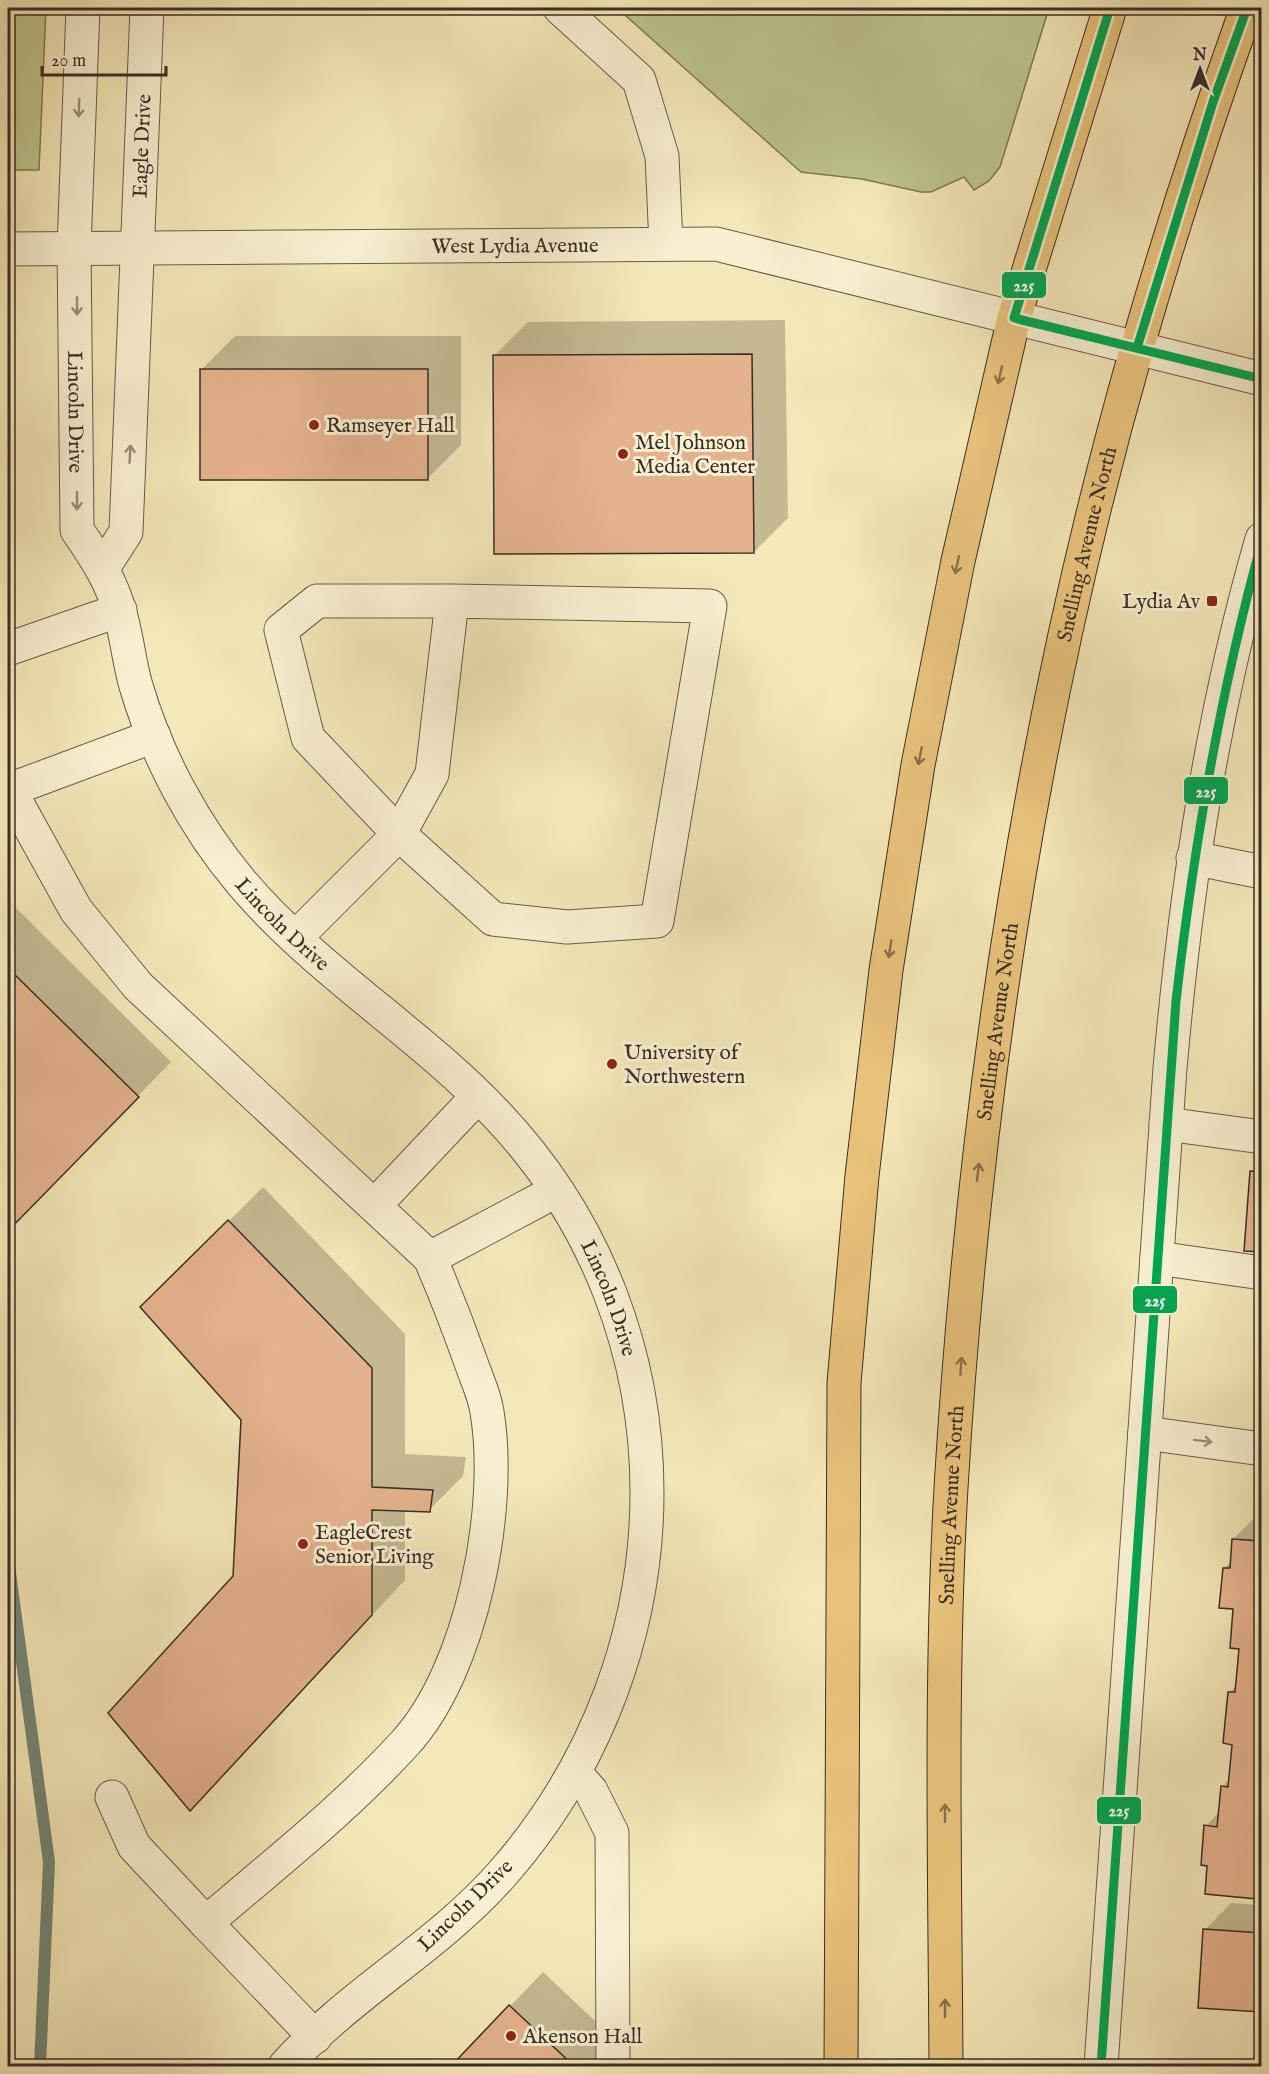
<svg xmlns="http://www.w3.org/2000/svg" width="1269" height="2074" font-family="'IM FELL English',serif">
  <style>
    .green { fill: #bec58d; stroke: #7c7a5a; stroke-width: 1.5 }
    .shadow { fill: #0003 }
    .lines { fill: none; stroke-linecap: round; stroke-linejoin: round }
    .stream { stroke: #748677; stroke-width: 12 }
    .building { fill: #e4b38d; stroke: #392e27; stroke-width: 1.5 }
    .minor-casing { stroke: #685c4b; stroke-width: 35 }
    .highway-casing { stroke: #392e27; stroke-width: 35 }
    .minor { stroke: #f8f0d1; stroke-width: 33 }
    .highway { stroke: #eac47c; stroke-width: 33 }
    .bus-1-casing { stroke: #f8f0d1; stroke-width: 14 }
    .bus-1 { stroke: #00a651; stroke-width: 9 }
    .oneway { stroke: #988f7c }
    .oneway2 { stroke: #89724d }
    .poi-dot { fill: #8f2418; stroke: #f8f0d1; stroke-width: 2 }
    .labels { text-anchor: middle; stroke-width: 6; stroke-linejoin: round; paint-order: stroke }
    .street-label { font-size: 21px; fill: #392e27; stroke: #f8f0d1 }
    .poi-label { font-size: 21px; fill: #392e27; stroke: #f8f0d1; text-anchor: start }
    .line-badge { stroke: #f8f0d1; stroke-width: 2 }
    .badge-label { font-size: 16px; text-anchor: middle; font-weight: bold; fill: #fff }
  </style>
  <rect width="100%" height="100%" fill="#f5e8b8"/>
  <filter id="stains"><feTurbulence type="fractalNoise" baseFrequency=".00333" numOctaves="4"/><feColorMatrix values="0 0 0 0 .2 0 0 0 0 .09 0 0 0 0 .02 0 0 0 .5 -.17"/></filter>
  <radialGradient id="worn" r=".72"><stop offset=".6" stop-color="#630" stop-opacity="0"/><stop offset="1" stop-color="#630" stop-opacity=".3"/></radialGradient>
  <path class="green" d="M 8,8 L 46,8 L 39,170 L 8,170 Z
    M 617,8 L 1049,8 L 1000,167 L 989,181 L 974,190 L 964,177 L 931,192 L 921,192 L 862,179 L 801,172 Z"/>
  <path class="shadow" d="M 785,320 L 788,518 L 754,552 L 494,356 L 528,322 Z
    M 235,336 L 461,336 L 461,445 L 427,479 L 201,370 Z
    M 8,900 L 171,1062 L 8,1229 Z
    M 1262,1162 L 1262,1251 L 1252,1172 Z
    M 263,1187 L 405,1334 L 405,1454 L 466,1457 L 463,1476 L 429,1510 L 405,1510 L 405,1580 L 190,1809 L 235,1577 L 242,1419 L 143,1307 Z
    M 1262,1511 L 1262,2011 L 1205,1930 L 1231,1903 L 1258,1905 L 1259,1897 L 1209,1865 L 1206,1826 L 1220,1811 L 1222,1787 L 1230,1779 L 1234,1744 L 1230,1692 L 1237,1685 L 1241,1647 L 1235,1608 L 1224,1568 L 1232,1561 L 1233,1539 Z
    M 543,1972 L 628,2052 L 615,2066 L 453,2066 Z"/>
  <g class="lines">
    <path class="stream" d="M 8,1558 L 49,1862 L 40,2066"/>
  </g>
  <path class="building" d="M 752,354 L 754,553 L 494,554 L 493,355 Z
    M 200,369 L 428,369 L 428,480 L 200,480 Z
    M 8,968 L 139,1097 L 8,1231 Z
    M 1250,1171 L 1262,1172 L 1262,1252 L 1244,1251 Z
    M 228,1220 L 372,1368 L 372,1487 L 433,1490 L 430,1512 L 372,1510 L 372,1615 L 190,1811 L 108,1713 L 233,1576 L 241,1420 L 140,1307 Z
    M 1232,1539 L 1262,1541 L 1262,1906 L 1257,1905 L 1257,1899 L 1205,1894 L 1207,1866 L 1201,1865 L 1204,1825 L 1217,1827 L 1221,1786 L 1228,1787 L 1232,1745 L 1223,1743 L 1228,1692 L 1235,1692 L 1239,1649 L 1230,1648 L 1233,1609 L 1219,1608 L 1223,1568 L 1230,1568 Z
    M 1203,1929 L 1262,1933 L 1262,2012 L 1198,2008 Z
    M 509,2005 L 574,2066 L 451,2066 Z"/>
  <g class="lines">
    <g class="minor-casing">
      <g id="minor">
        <path id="s1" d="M 83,8 L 74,248 L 77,530 C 95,556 112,582 120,613 C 127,637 129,662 136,686 C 157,757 194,826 241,882 C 316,971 419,1032 498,1116 C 699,1329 693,1657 502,1874 C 438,1947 349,1994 285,2066"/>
        <path d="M 560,8 L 639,80 L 662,156 L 666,244"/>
        <path id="s2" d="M 8,249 L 716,244 L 1262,379"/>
        <path id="s3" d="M 103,568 L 126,532 L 147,8"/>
        <path d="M 8,649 L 120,610"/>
        <path d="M 8,787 L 76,910 L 138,986 L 430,1258 C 446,1295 460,1331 473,1368 C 478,1382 485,1397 487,1412 C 503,1508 472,1670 405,1743 C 345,1809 273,1865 206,1923 L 315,2037"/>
        <path d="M 9,790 L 154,736"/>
        <path d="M 1193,858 L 1262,872"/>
        <path d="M 296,937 L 399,834 L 432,774 L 452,601 L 710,606 L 657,921 L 567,927 L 493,919 L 399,834 L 308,738 L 281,630 L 317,601 L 452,601"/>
        <path d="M 1166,1124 L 1262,1137"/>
        <path d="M 375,1205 L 478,1096"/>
        <path d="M 430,1258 L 556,1191"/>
        <path d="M 1157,1258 L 1262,1273"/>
        <path d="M 1145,1433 L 1262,1449"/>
        <path d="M 575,1773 L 591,1791 L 612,1833 L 613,2066"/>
        <path d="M 112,1797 L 134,1846 L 206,1923"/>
        <path d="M 1101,2066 L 1170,1068 C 1186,888 1212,712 1262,539"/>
      </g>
    </g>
    <g class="highway-casing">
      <g id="highway">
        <path d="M 841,2066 L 844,1383 L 862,1176 L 886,970 L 918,765 L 958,561 L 1014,318 L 1110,8"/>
        <path id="s4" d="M 946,2066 C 945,1874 940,1680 951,1488 C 974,1104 1031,718 1137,348 C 1170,233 1207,120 1247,8"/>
      </g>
    </g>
    <use href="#minor" class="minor"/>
    <use href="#highway" class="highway"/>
    <g class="bus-1-casing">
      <path id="bus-1" d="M 1110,8 L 1014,318 L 1262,379
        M 1137,348 L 1213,102 L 1247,8
        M 1101,2066 L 1176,1001 C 1194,845 1220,692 1262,541"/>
    </g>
    <use href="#bus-1" class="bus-1"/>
  </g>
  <defs><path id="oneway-shaft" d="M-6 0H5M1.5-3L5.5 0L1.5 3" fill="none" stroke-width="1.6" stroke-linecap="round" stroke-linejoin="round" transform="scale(1.5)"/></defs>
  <g class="oneway">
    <use href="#oneway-shaft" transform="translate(79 108) rotate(92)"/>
    <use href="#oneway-shaft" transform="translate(77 306) rotate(90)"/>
    <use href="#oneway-shaft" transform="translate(130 454) rotate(-87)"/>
    <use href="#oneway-shaft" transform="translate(77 501) rotate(90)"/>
    <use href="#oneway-shaft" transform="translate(1203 1441) rotate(7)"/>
  </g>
  <g class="oneway2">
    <use href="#oneway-shaft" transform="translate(1000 375) rotate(103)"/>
    <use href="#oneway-shaft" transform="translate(957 565) rotate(102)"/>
    <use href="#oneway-shaft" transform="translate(920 756) rotate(101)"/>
    <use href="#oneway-shaft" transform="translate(890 949) rotate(99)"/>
    <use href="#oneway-shaft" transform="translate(978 1172) rotate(-83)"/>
    <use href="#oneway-shaft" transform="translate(961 1366) rotate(-86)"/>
    <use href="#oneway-shaft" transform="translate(945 1813) rotate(-90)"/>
    <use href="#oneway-shaft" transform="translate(945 2008) rotate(-90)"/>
  </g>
  <g class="poi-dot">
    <circle cx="314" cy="425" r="6"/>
    <circle cx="623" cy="454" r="6"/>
    <rect x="1206" y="595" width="12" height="12" rx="3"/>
    <circle cx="612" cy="1064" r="6"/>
    <circle cx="303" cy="1544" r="6"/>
    <circle cx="511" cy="2036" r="6"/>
  </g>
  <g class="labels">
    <g class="street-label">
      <text dy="7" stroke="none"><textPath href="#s3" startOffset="429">Eagle Drive</textPath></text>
      <text dy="7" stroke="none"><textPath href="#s2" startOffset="507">West Lydia Avenue</textPath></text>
      <text dy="7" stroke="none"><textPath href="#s1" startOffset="404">Lincoln Drive</textPath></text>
      <text dy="7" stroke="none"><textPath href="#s4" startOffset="1533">Snelling Avenue North</textPath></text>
      <text dy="7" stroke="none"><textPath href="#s1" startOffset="974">Lincoln Drive</textPath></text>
      <text dy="7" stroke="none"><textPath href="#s4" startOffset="1047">Snelling Avenue North</textPath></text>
      <text dy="7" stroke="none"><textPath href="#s1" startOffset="1478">Lincoln Drive</textPath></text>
      <text dy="7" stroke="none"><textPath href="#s4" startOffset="561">Snelling Avenue North</textPath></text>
      <text transform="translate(465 1905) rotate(-44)" y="7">Lincoln Drive</text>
    </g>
    <g class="poi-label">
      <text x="326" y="432">Ramseyer Hall</text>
      <text x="635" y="449">Mel Johnson<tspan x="635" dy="24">Media Center</tspan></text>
      <text x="1200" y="608" text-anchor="end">Lydia Av</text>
      <text x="624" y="1059">University of<tspan x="624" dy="24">Northwestern</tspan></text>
      <text x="315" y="1539">EagleCrest<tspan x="315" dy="24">Senior Living</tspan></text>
      <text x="523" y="2043">Akenson Hall</text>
    </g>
  </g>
  <g class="line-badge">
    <rect x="1001" y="271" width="46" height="28" rx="6" fill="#00a651"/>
    <rect x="1183" y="776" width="46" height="29" rx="6" fill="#00a651"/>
    <rect x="1132" y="1285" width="46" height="29" rx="6" fill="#00a651"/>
    <rect x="1096" y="1796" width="46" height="29" rx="6" fill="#00a651"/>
  </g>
  <g class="badge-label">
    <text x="1024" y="291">225</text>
    <text x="1206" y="797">225</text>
    <text x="1155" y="1306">225</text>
    <text x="1119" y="1816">225</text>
  </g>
  <rect width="1269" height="2074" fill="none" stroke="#f5e8b8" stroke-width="30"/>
  <rect x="9" y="9" width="1251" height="2056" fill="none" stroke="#392e27" stroke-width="3"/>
  <rect x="15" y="15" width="1239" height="2044" fill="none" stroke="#392e27" stroke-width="1.5"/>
  <g transform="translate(1200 69)" stroke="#f8f0d1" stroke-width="4.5" paint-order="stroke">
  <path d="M0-4.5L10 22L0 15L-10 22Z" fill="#392e27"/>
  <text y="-9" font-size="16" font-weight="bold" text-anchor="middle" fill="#392e27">N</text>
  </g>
  <path d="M42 66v9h124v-9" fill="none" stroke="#392e27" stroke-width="3"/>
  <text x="51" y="66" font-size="18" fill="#392e27" stroke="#f8f0d1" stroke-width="4.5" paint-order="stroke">20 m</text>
  <rect width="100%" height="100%" filter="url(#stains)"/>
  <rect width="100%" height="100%" fill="url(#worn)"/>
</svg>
